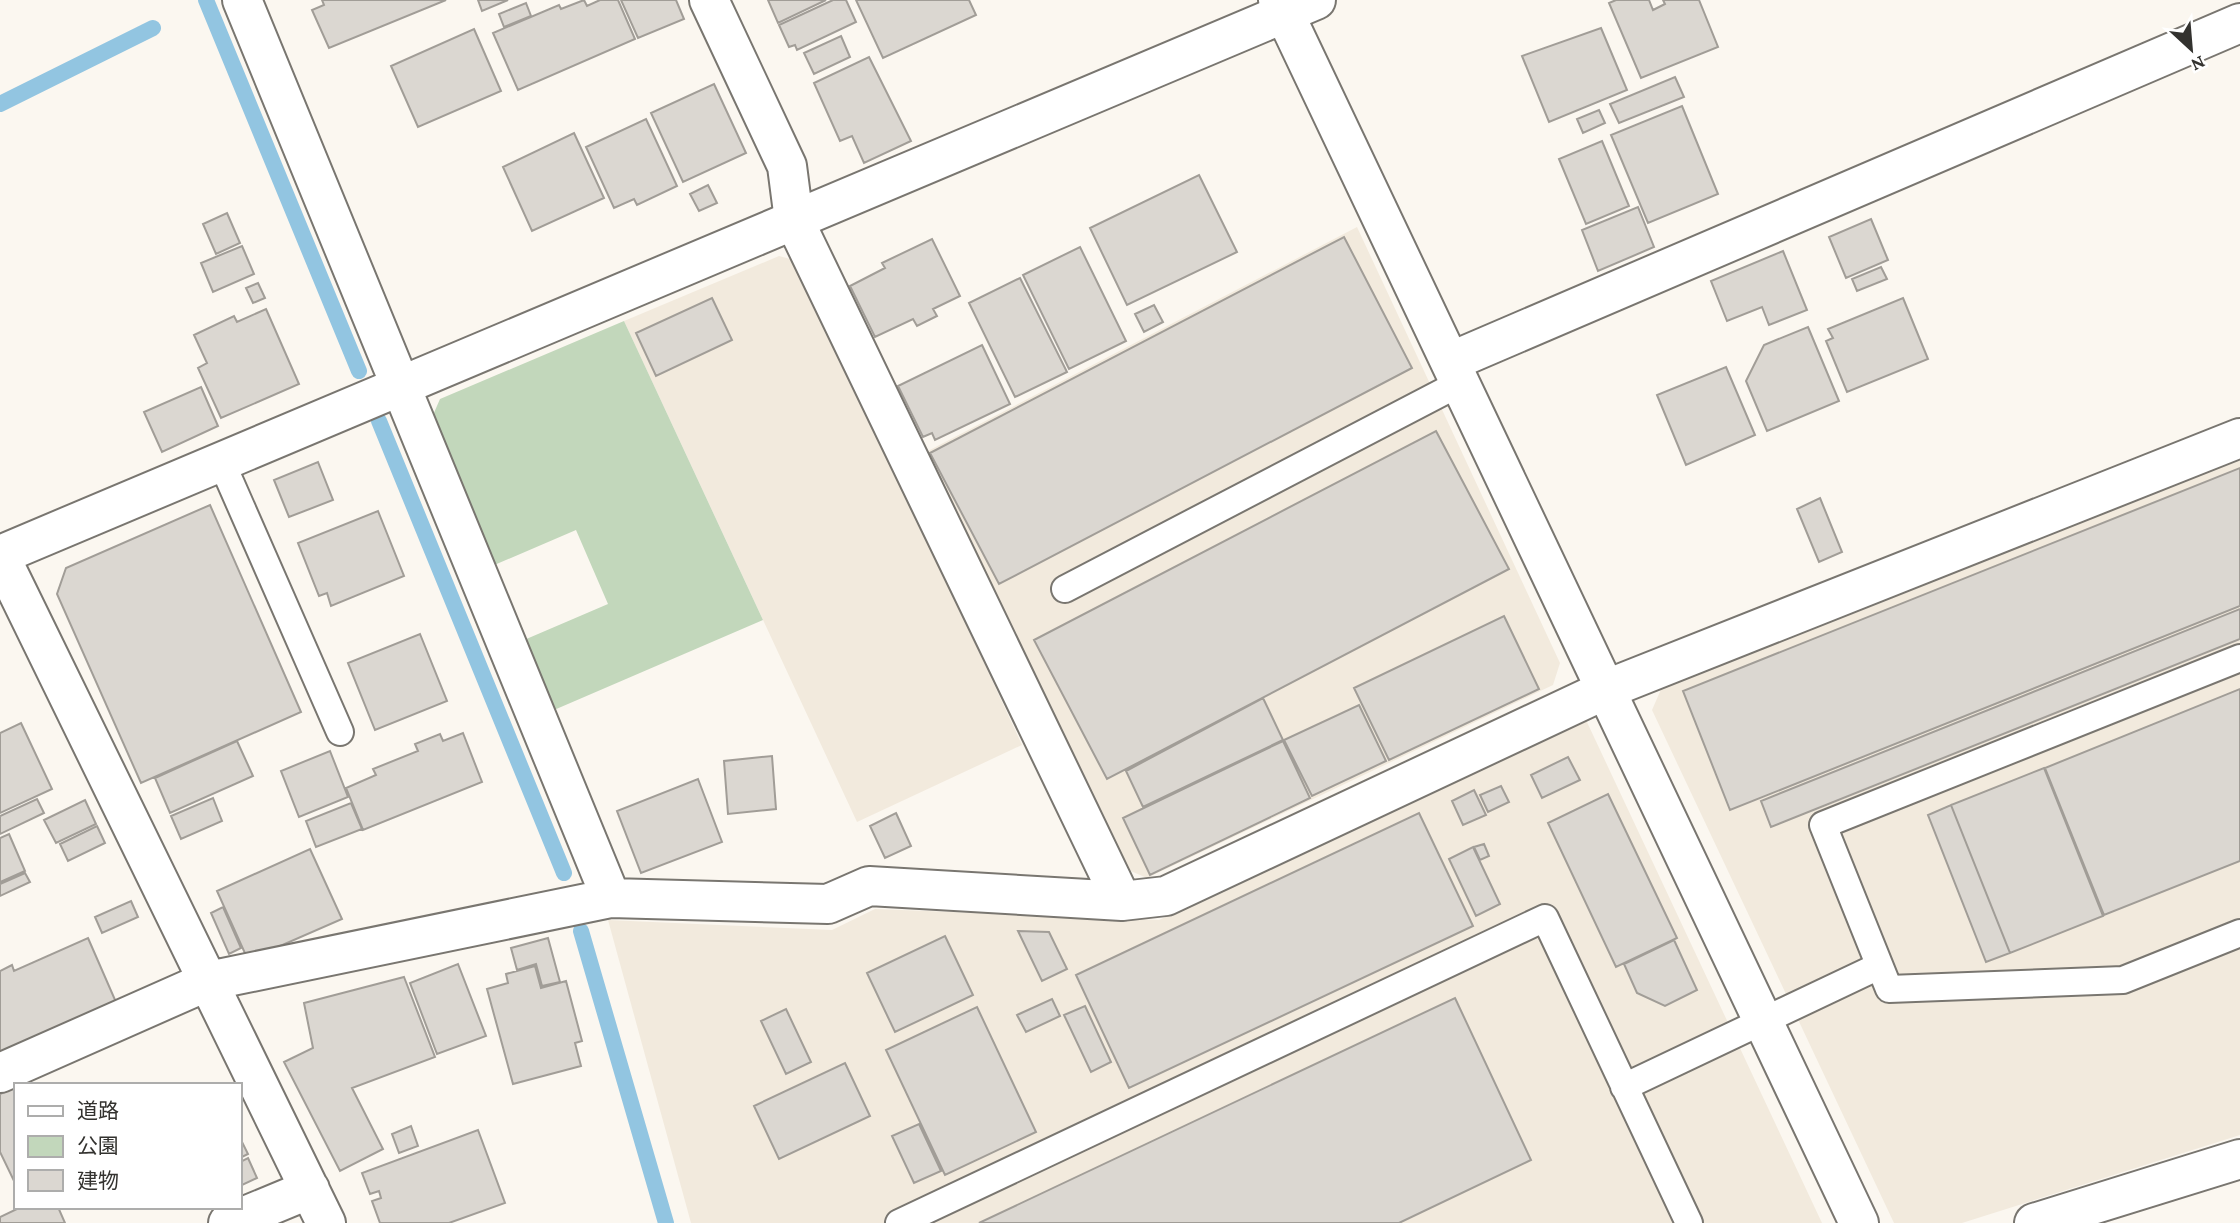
<svg xmlns="http://www.w3.org/2000/svg" width="2240" height="1223" font-family="'Crimson Pro','Noto Sans JP',serif">
  <style>
    .built { fill: #f2eadd }
    .green { fill: #c2d7bb }
    .lines { fill: none; stroke-linecap: round; stroke-linejoin: round }
    .stream { stroke: #92c5e1; stroke-width: 16 }
    .building { fill: #dbd7d1; stroke: #a19d97; stroke-width: 2 }
    .service-casing { stroke: #797670; stroke-width: 30 }
    .minor-casing { stroke: #797670; stroke-width: 42 }
    .tertiary-casing { stroke: #797670; stroke-width: 42 }
    .service { stroke: #fff; stroke-width: 26 }
    .minor { stroke: #fff; stroke-width: 38 }
    .tertiary { stroke: #fff; stroke-width: 38 }
  </style>
  <rect width="100%" height="100%" fill="#fbf7f0"/>
  <path class="built" d="M 1357,227 L 1560,663 L 1553,685 L 1147,878 L 1126,869 L 926,452 Z
    M 779,256 L 798,261 L 1022,745 L 857,822 L 624,321 Z
    M 2240,446 L 2240,1135 L 1962,1223 L 1894,1223 L 1652,710 L 1666,678 Z
    M 1586,720 L 1822,1223 L 691,1223 L 608,920 L 832,930 L 875,909 L 1159,920 Z"/>
  <path class="green" d="M 624,321 L 763,620 L 554,710 L 524,640 L 608,604 L 576,530 L 492,566 L 430,422 L 440,399 Z"/>
  <g class="lines">
    <path class="stream" d="M 206,0 L 359,371
      M 0,104 L 153,28
      M 379,421 L 564,873
      M 581,931 L 666,1223"/>
  </g>
  <path class="building" d="M 322,0 L 446,0 L 329,48 L 312,10 L 324,5 Z
    M 478,0 L 508,0 L 482,11 Z
    M 584,0 L 587,6 L 600,0 L 618,0 L 635,39 L 518,90 L 493,33 L 559,5 L 561,9 Z
    M 621,0 L 676,0 L 684,19 L 638,38 Z
    M 768,0 L 826,0 L 778,23 Z
    M 833,0 L 846,0 L 856,22 L 797,50 L 795,45 L 789,47 L 779,25 Z
    M 856,0 L 969,0 L 976,15 L 883,58 Z
    M 1616,0 L 1649,0 L 1653,10 L 1665,4 L 1663,0 L 1699,0 L 1718,47 L 1641,78 L 1609,3 Z
    M 526,3 L 531,16 L 504,27 L 499,14 Z
    M 1601,28 L 1627,90 L 1549,122 L 1522,56 Z
    M 474,29 L 501,91 L 418,127 L 391,66 Z
    M 841,36 L 850,57 L 814,74 L 804,53 Z
    M 869,57 L 911,141 L 864,163 L 852,136 L 840,141 L 814,83 Z
    M 1675,77 L 1684,97 L 1619,123 L 1610,104 Z
    M 714,84 L 746,153 L 683,182 L 651,113 Z
    M 1682,106 L 1718,194 L 1648,223 L 1611,135 Z
    M 1599,110 L 1605,123 L 1583,133 L 1577,119 Z
    M 646,119 L 677,186 L 637,205 L 634,199 L 614,208 L 586,147 Z
    M 574,133 L 604,198 L 532,231 L 503,167 Z
    M 1602,141 L 1629,206 L 1586,224 L 1559,159 Z
    M 1199,175 L 1237,252 L 1127,305 L 1090,228 Z
    M 708,185 L 717,203 L 699,211 L 690,194 Z
    M 1638,207 L 1654,247 L 1598,271 L 1582,230 Z
    M 227,213 L 240,243 L 216,254 L 203,224 Z
    M 1871,219 L 1888,260 L 1846,278 L 1829,237 Z
    M 1344,237 L 1412,368 L 999,584 L 930,453 Z
    M 932,239 L 960,296 L 933,309 L 937,316 L 917,326 L 913,319 L 875,337 L 850,286 L 885,268 L 882,263 Z
    M 242,246 L 254,274 L 213,292 L 201,263 Z
    M 1080,247 L 1126,341 L 1069,369 L 1023,275 Z
    M 1783,251 L 1807,310 L 1769,325 L 1762,307 L 1727,321 L 1711,281 Z
    M 1881,267 L 1887,279 L 1857,291 L 1852,279 Z
    M 1020,278 L 1067,372 L 1015,397 L 969,303 Z
    M 258,283 L 265,298 L 253,303 L 246,288 Z
    M 712,298 L 732,340 L 656,376 L 636,333 Z
    M 1903,298 L 1928,359 L 1847,392 L 1826,341 L 1833,338 L 1828,329 Z
    M 1154,305 L 1163,322 L 1144,332 L 1135,314 Z
    M 266,309 L 299,384 L 221,418 L 198,368 L 207,363 L 194,335 L 234,316 L 237,322 Z
    M 1808,327 L 1839,401 L 1767,431 L 1746,381 L 1764,345 Z
    M 982,345 L 1010,404 L 935,440 L 932,433 L 923,437 L 898,386 Z
    M 1726,367 L 1755,435 L 1686,465 L 1657,395 Z
    M 201,387 L 218,426 L 162,452 L 144,412 Z
    M 1436,431 L 1509,569 L 1107,779 L 1034,640 Z
    M 318,462 L 333,500 L 289,517 L 274,480 Z
    M 2240,468 L 2240,606 L 1730,810 L 1683,691 Z
    M 1820,498 L 1842,552 L 1819,562 L 1797,509 Z
    M 210,505 L 301,712 L 141,783 L 57,594 L 66,568 Z
    M 378,511 L 404,576 L 331,606 L 327,593 L 319,596 L 298,543 Z
    M 2240,609 L 2240,639 L 1771,827 L 1761,801 Z
    M 1504,616 L 1539,689 L 1389,760 L 1354,688 Z
    M 420,634 L 447,701 L 375,730 L 348,663 Z
    M 2240,689 L 2240,861 L 2104,915 L 2045,768 Z
    M 1263,698 L 1283,740 L 1143,807 L 1126,771 Z
    M 1359,705 L 1386,761 L 1312,796 L 1284,740 Z
    M 21,723 L 52,789 L 0,813 L 0,733 Z
    M 463,733 L 482,782 L 363,830 L 346,788 L 376,775 L 373,769 L 418,751 L 415,744 L 440,734 L 443,741 Z
    M 237,741 L 253,776 L 170,813 L 155,778 Z
    M 1283,741 L 1310,798 L 1150,875 L 1123,818 Z
    M 330,751 L 348,797 L 299,817 L 281,771 Z
    M 772,756 L 776,809 L 728,814 L 724,761 Z
    M 1568,757 L 1580,780 L 1542,798 L 1531,775 Z
    M 2044,768 L 2103,916 L 2010,953 L 1951,805 Z
    M 698,779 L 722,842 L 641,873 L 617,811 Z
    M 1501,786 L 1509,802 L 1488,812 L 1480,795 Z
    M 1474,790 L 1486,815 L 1463,825 L 1452,801 Z
    M 1608,794 L 1677,938 L 1616,967 L 1548,823 Z
    M 213,798 L 222,821 L 181,839 L 171,816 Z
    M 37,799 L 44,813 L 0,834 L 0,816 Z
    M 85,800 L 96,824 L 56,843 L 44,820 Z
    M 351,803 L 362,829 L 316,847 L 306,821 Z
    M 1951,805 L 2010,953 L 1986,962 L 1928,815 Z
    M 896,813 L 911,846 L 885,858 L 870,826 Z
    M 1419,813 L 1473,926 L 1129,1088 L 1076,975 Z
    M 97,826 L 105,843 L 68,861 L 60,844 Z
    M 9,834 L 25,871 L 0,882 L 0,838 Z
    M 1484,844 L 1489,856 L 1480,860 L 1474,847 Z
    M 1473,847 L 1500,904 L 1476,916 L 1449,859 Z
    M 310,849 L 342,919 L 248,960 L 217,891 Z
    M 25,873 L 30,882 L 0,896 L 0,884 Z
    M 131,901 L 138,917 L 102,933 L 95,917 Z
    M 223,907 L 241,948 L 229,954 L 211,913 Z
    M 1018,931 L 1049,932 L 1067,969 L 1042,981 Z
    M 945,936 L 973,995 L 895,1032 L 867,973 Z
    M 88,938 L 119,1009 L 0,1061 L 0,971 L 12,965 L 14,971 Z
    M 548,938 L 560,982 L 542,986 L 536,964 L 517,970 L 511,948 Z
    M 1674,940 L 1697,990 L 1665,1006 L 1637,993 L 1624,964 Z
    M 458,964 L 486,1036 L 437,1054 L 410,983 Z
    M 535,966 L 541,988 L 566,981 L 582,1041 L 575,1043 L 581,1066 L 513,1084 L 487,989 L 508,983 L 506,974 Z
    M 404,977 L 435,1057 L 352,1088 L 383,1149 L 340,1171 L 284,1062 L 313,1048 L 304,1003 Z
    M 1455,998 L 1531,1160 L 1399,1223 L 979,1223 Z
    M 1052,999 L 1060,1016 L 1026,1032 L 1017,1015 Z
    M 1085,1006 L 1111,1062 L 1091,1072 L 1064,1015 Z
    M 977,1007 L 1036,1132 L 945,1175 L 886,1050 Z
    M 786,1009 L 811,1062 L 786,1074 L 761,1021 Z
    M 845,1063 L 870,1116 L 779,1159 L 754,1106 Z
    M 16,1087 L 16,1180 L 14,1181 L 0,1152 L 0,1094 Z
    M 919,1124 L 941,1171 L 914,1183 L 892,1136 Z
    M 411,1126 L 418,1146 L 399,1153 L 392,1134 Z
    M 478,1130 L 505,1203 L 449,1223 L 380,1223 L 372,1201 L 381,1198 L 379,1191 L 370,1194 L 362,1173 Z
    M 240,1138 L 248,1154 L 240,1158 Z
    M 248,1158 L 257,1178 L 240,1186 L 240,1162 Z
    M 21,1207 L 58,1207 L 65,1223 L 0,1223 L 0,1217 Z"/>
  <g class="lines">
    <g class="service-casing">
      <path id="service" d="M 221,461 L 340,732
        M 1065,589 L 1462,382
        M 2240,658 L 1823,825 L 1889,989 L 2123,980 L 2240,933
        M 1624,1087 L 1879,966
        M 899,1223 L 1545,918 L 1689,1223"/>
    </g>
    <g class="minor-casing">
      <path id="minor" d="M 242,0 L 611,898
        M 709,0 L 787,166 L 794,220 L 1122,901
        M 1452,361 L 2240,23
        M 0,555 L 1316,0
        M 0,556 L 326,1223
        M 0,1073 L 208,981 L 611,898 L 828,904 L 869,886 L 1122,901 L 1166,896 L 1607,689 L 2240,438
        M 228,1223 L 310,1189
        M 2034,1223 L 2240,1159"/>
    </g>
    <g class="tertiary-casing">
      <path id="tertiary" d="M 1278,0 L 1859,1223"/>
    </g>
    <use href="#service" class="service"/>
    <use href="#minor" class="minor"/>
    <use href="#tertiary" class="tertiary"/>
  </g>
  <rect x="14" y="1083" width="228" height="126" fill="#ffffff" stroke="#adadac" stroke-width="2"/>
  <rect x="28" y="1106" width="35" height="10" fill="#ffffff" stroke="#adadac" stroke-width="2"/>
  <text x="77" y="1118" font-size="21" fill="#33322f">道路</text>
  <rect x="28" y="1136" width="35" height="21" fill="#c2d7bb" stroke="#adadac" stroke-width="2"/>
  <text x="77" y="1153" font-size="21" fill="#33322f">公園</text>
  <rect x="28" y="1170" width="35" height="21" fill="#dbd7d1" stroke="#adadac" stroke-width="2"/>
  <text x="77" y="1188" font-size="21" fill="#33322f">建物</text>
  <g transform="translate(2191 49) rotate(154)" stroke="#ffffff" stroke-width="5" paint-order="stroke">
  <path d="M0-5L12 26L0 18L-12 26Z" fill="#33322f"/>
  <text y="-10" font-size="19" font-weight="bold" text-anchor="middle" fill="#33322f">N</text>
  </g>
</svg>
